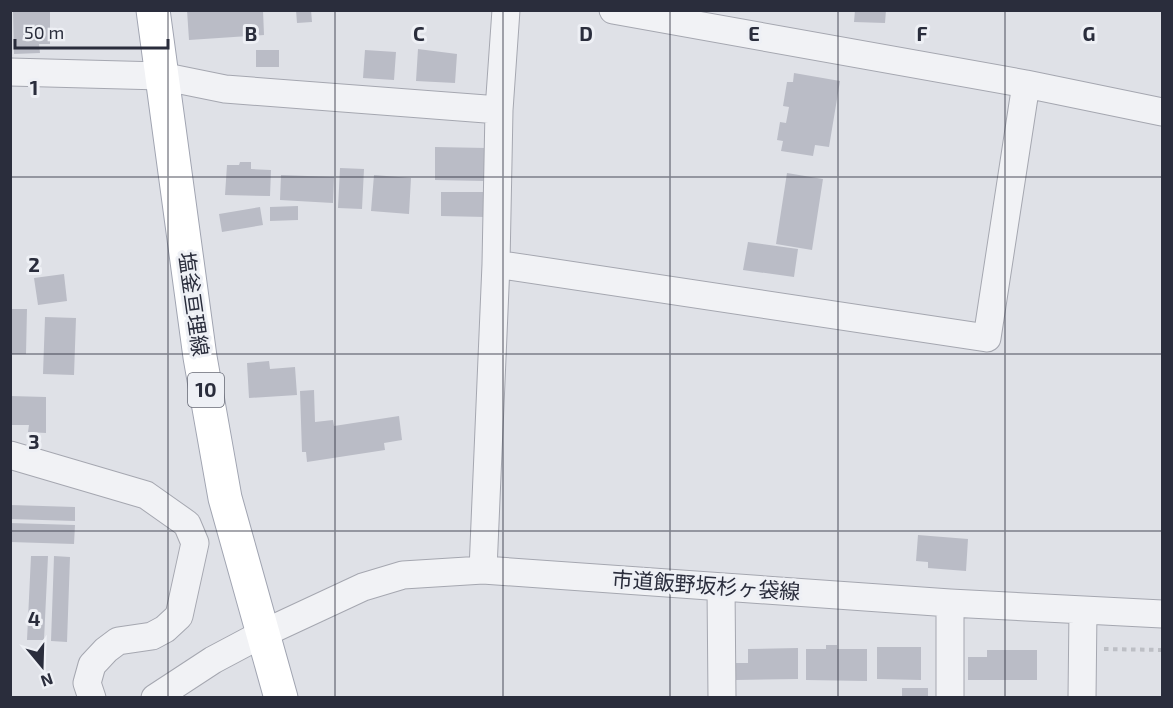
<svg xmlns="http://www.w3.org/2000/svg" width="1173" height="708" font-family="'Exo 2','Noto Sans JP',sans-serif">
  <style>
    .building { fill: #babcc6 }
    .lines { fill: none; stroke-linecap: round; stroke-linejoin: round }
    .minor-casing { stroke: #a5a7b0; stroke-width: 29 }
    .major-casing { stroke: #a0a4b1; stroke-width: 35 }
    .path { stroke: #bdbfc5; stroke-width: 4; stroke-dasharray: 4.5 4.5; stroke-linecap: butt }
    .minor { stroke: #f1f2f5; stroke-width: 27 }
    .major { stroke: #fff; stroke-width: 33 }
    .grid { fill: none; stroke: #2a2d3c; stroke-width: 1.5; stroke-opacity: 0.55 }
    .labels { text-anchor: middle; stroke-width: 6; stroke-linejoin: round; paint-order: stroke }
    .shield { fill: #eef0f5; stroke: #656874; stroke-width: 1.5 }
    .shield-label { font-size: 20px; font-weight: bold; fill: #2a2d3c }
    .street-label { font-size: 21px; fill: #2a2d3c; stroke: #eef0f5 }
    .grid-label { font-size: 20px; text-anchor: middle; font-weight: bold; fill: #2a2d3c; stroke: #eef0f5; stroke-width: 6; stroke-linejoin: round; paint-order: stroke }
  </style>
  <rect width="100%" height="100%" fill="#dfe1e7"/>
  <path class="building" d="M 13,10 L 50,10 L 50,44 L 39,44 L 40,53 L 14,54 Z
    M 187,10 L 263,10 L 264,35 L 189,40 Z
    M 296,10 L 311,10 L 312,22 L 297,23 Z
    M 855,10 L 886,10 L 885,23 L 854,22 Z
    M 418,49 L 457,54 L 455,83 L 416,81 Z
    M 256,50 L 279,50 L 279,67 L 256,67 Z
    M 365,50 L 396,52 L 394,80 L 363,78 Z
    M 794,73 L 840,81 L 829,147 L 815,145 L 813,156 L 781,151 L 783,141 L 777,140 L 780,122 L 786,123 L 789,107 L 783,106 L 787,82 L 793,82 Z
    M 435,147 L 486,148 L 485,181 L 435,180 Z
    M 240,162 L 251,162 L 251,169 L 271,170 L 270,196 L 225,195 L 227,165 L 239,165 Z
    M 340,168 L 364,169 L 362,209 L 338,208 Z
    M 787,173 L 823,179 L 812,250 L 776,244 Z
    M 281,175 L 334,177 L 333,203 L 280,200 Z
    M 374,175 L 411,178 L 409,214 L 371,211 Z
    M 441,192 L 485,192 L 485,217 L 441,216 Z
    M 298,206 L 298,220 L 270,221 L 270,207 Z
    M 260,207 L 263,225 L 222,232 L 219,214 Z
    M 748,242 L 798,249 L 794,277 L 743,270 Z
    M 64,274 L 67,301 L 38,305 L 34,278 Z
    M 10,309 L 27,309 L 26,354 L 10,354 Z
    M 45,317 L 76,318 L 74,375 L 43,374 Z
    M 269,361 L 270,369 L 295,367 L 297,395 L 249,398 L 247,363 Z
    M 314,390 L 315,422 L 333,420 L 334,426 L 399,416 L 402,440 L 384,443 L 385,450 L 307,462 L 306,452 L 302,452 L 300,391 Z
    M 10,396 L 46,397 L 46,433 L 28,432 L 29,425 L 10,425 Z
    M 10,505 L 75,507 L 75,521 L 10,519 Z
    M 10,523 L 75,525 L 74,544 L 10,542 Z
    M 918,535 L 968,539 L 966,571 L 928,568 L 928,562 L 916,561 Z
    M 31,556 L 48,556 L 44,640 L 27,640 Z
    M 54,556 L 70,557 L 67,642 L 51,641 Z
    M 826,645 L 837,645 L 837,649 L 867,649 L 867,681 L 806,680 L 806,649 L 826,649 Z
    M 877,647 L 921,647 L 921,680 L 877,679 Z
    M 798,648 L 798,679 L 736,680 L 735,663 L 748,663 L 748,649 Z
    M 987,650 L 1037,650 L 1037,680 L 968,680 L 968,657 L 987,657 Z
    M 902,688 L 928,688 L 928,698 L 902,698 Z"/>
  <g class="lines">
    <g class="minor-casing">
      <path id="minor" d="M 613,10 L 1026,84 L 1162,112
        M 10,72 L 161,76 L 225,89 L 499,110
        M 496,264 L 987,338 L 1026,84
        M 10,455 L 146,495 L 187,524 L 195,543 L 179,616 L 165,629 L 152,636 L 118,641 L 106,650 L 92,665 L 87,683 L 92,698
        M 483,570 L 496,264 L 499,110 L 506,10
        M 721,587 L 722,698
        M 155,698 L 213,660 L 262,634 L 363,587 L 403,575 L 483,570 L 950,603 L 1162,614
        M 950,698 L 950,603
        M 1082,698 L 1083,610"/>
    </g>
    <g class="major-casing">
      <path id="major" d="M 153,10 L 200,357 L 225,498 L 281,698"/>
    </g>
    <path class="path" d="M 1104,649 L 1162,650"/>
    <use href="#minor" class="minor"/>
    <use href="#major" class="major"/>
  </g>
  <path class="grid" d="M 168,10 L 168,698M 335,10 L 335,698M 503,10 L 503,698M 670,10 L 670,698M 838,10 L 838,698M 1005,10 L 1005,698M 10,177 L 1162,177M 10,354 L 1162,354M 10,531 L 1162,531"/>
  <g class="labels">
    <rect class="shield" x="188" y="373" width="36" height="34" rx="4.5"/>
    <g class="shield-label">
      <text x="206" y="397">10</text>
    </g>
    <g class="street-label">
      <text transform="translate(193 304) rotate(82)" y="7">塩釜亘理線</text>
      <text transform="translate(706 586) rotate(4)" y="7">市道飯野坂杉ヶ袋線</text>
    </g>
  </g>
  <g class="grid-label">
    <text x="251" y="41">B</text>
    <text x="419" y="41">C</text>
    <text x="586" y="41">D</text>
    <text x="754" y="41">E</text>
    <text x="922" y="41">F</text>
    <text x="1089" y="41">G</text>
    <text x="34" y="95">1</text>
    <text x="34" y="272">2</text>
    <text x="34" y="449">3</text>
    <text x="34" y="626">4</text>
  </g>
  <rect width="1173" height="708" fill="none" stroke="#2a2d3c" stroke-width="24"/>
  <g transform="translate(42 666) rotate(161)" stroke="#eef0f5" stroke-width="4.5" paint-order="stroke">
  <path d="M0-4.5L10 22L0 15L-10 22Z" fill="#2a2d3c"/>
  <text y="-9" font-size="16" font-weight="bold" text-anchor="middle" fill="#2a2d3c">N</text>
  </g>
  <path d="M15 39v9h153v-9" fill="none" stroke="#2a2d3c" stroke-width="3"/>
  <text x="24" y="39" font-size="18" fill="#2a2d3c" stroke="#eef0f5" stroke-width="4.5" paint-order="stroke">50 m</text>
</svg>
